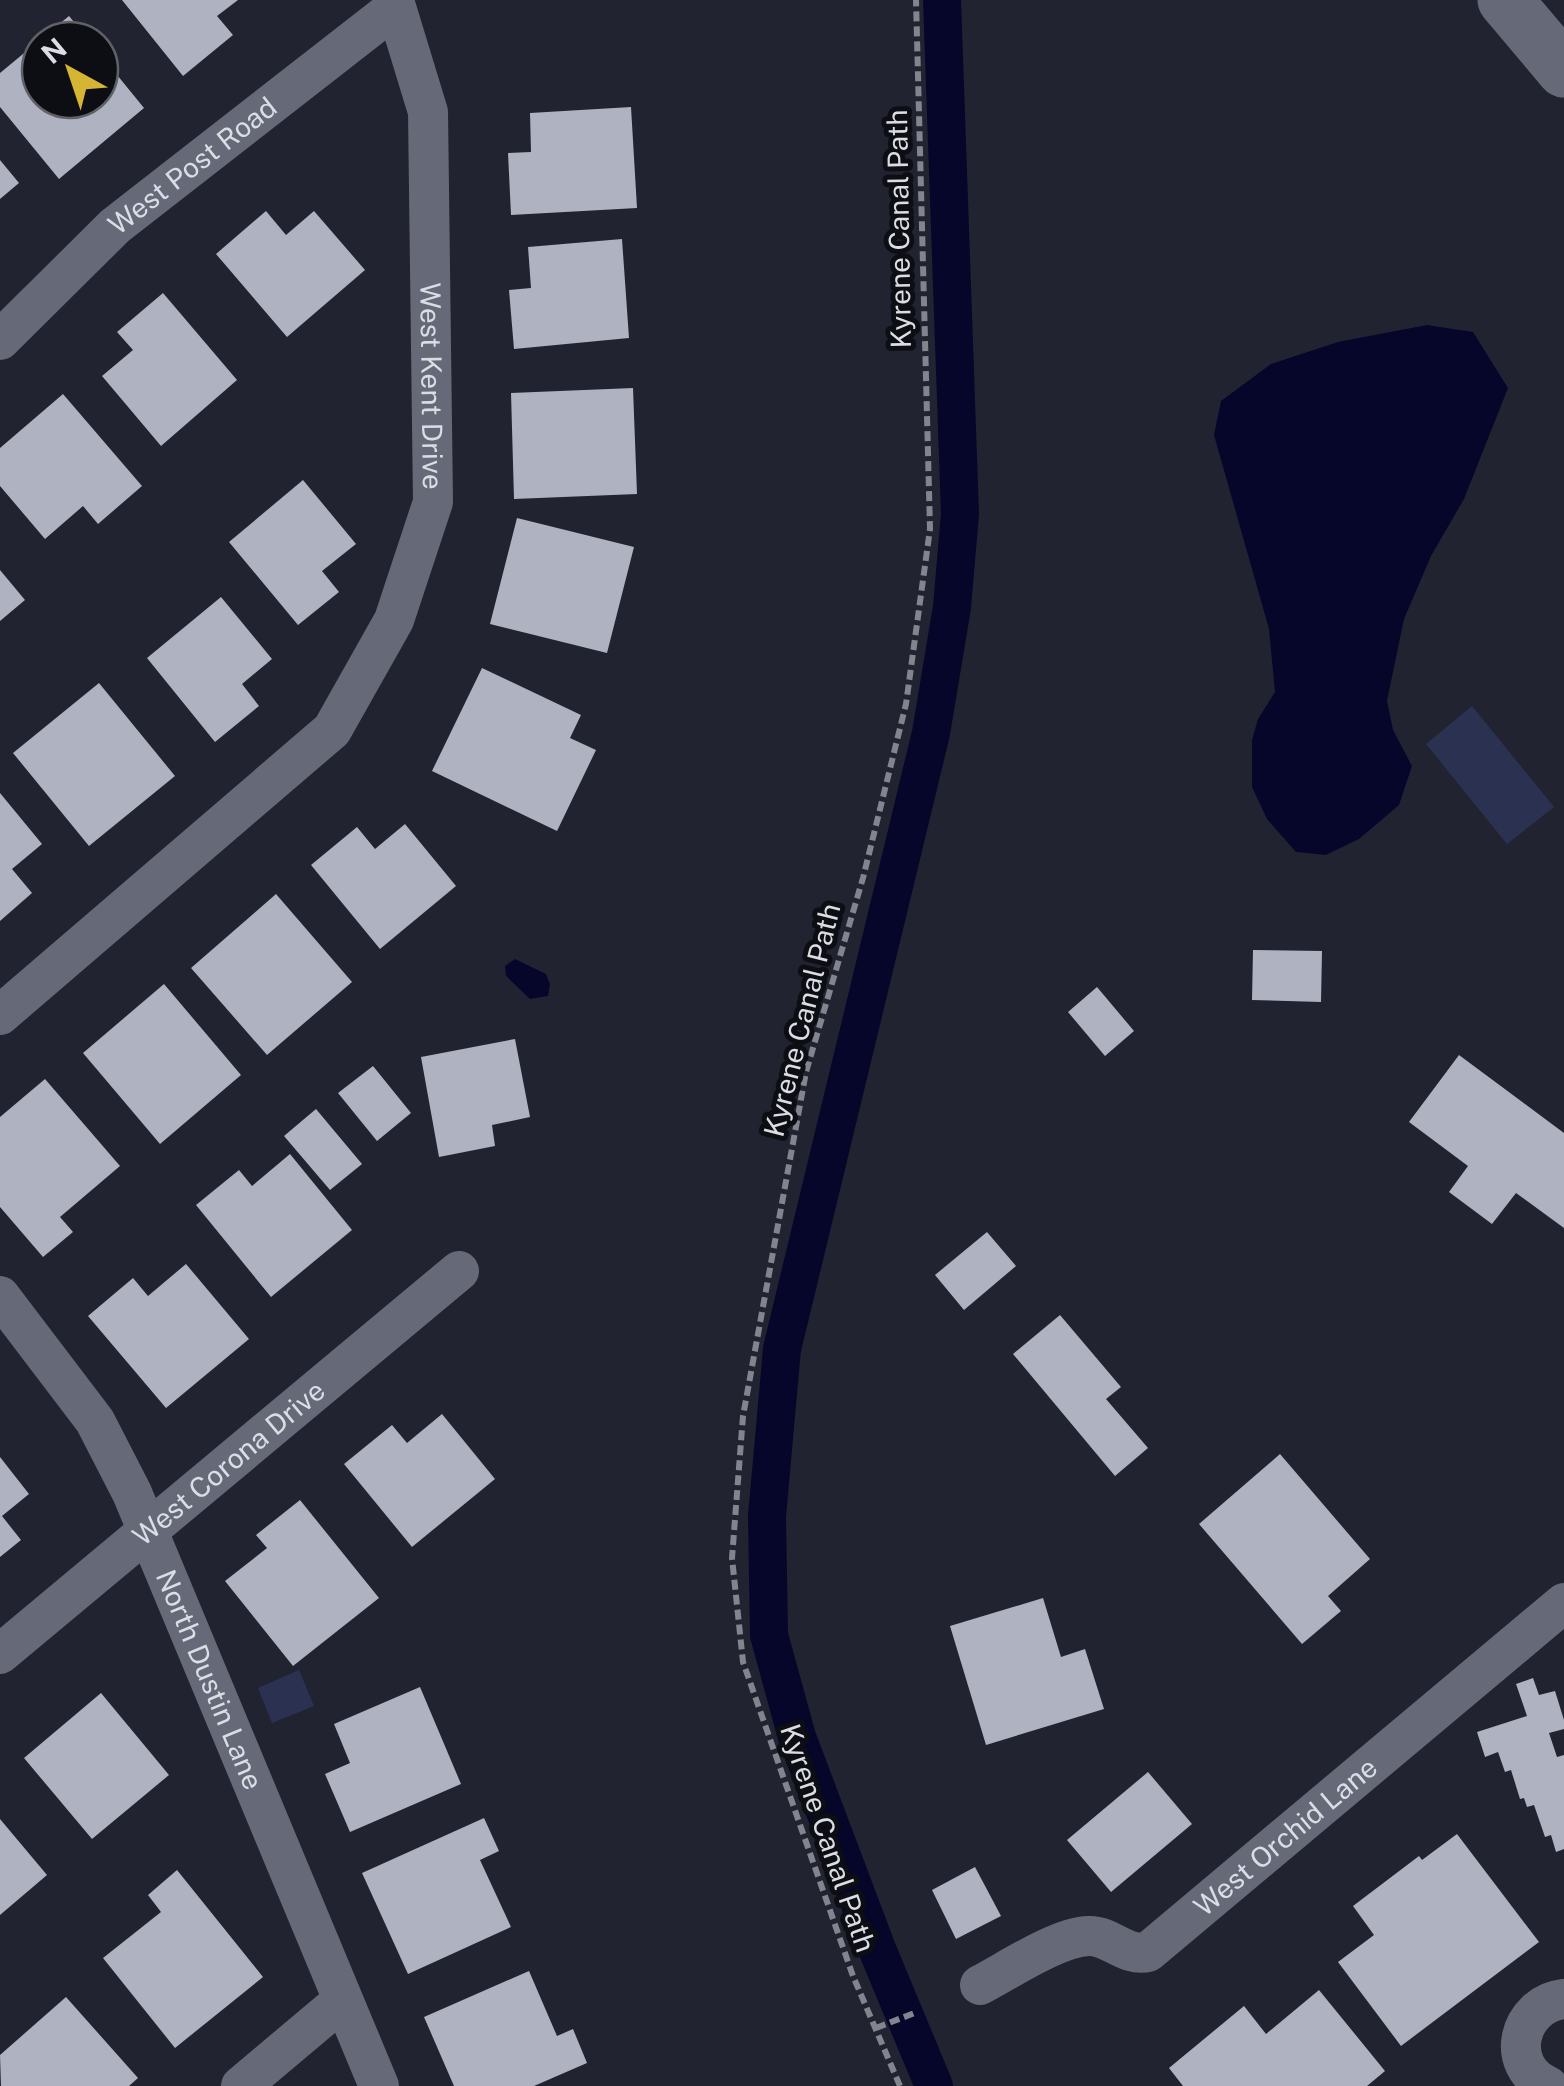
<svg xmlns="http://www.w3.org/2000/svg" width="1564" height="2086" font-family="'Public Sans',sans-serif">
  <style>
    .green { fill: #2b3251 }
    .water { fill: #06062b }
    .lines { fill: none; stroke-linecap: round; stroke-linejoin: round }
    .canal { stroke: #06062b; stroke-width: 38 }
    .building { fill: #aeb2c1 }
    .path { stroke: #82848e; stroke-width: 6; stroke-dasharray: 10 5; stroke-linecap: butt }
    .street { stroke: #666a78; stroke-width: 40 }
    .secondary { stroke: #666a78; stroke-width: 55 }
    .labels { text-anchor: middle; stroke-width: 10; stroke-linejoin: round; paint-order: stroke }
    .street-label { font-size: 28px; fill: #dbdde5; stroke: #0c0e13 }
  </style>
  <rect width="100%" height="100%" fill="#212430"/>
  <path class="green" d="M 1472,706 L 1554,807 L 1507,844 L 1426,744 Z
    M 299,1670 L 314,1706 L 272,1723 L 258,1688 Z"/>
  <path class="water" d="M 1427,325 L 1473,332 L 1508,388 L 1464,499 L 1431,556 L 1404,619 L 1387,701 L 1393,730 L 1412,766 L 1399,805 L 1359,839 L 1326,855 L 1296,852 L 1267,819 L 1252,787 L 1252,740 L 1258,719 L 1275,692 L 1269,629 L 1214,435 L 1221,401 L 1271,364 L 1338,342 Z
    M 515,959 L 546,974 L 550,984 L 548,996 L 530,999 L 506,976 L 505,966 Z"/>
  <g class="lines">
    <path class="canal" d="M 934,2086 L 877,1949 L 797,1737 L 769,1635 L 767,1516 L 782,1349 L 931,733 L 952,607 L 960,514 L 942,0"/>
  </g>
  <path class="building" d="M 122,0 L 238,0 L 217,16 L 233,35 L 183,76 Z
    M 69,16 L 89,40 L 40,40 L 40,100 L 100,100 L 100,54 L 144,108 L 59,179 L 0,107 L 0,73 Z
    M 631,107 L 637,208 L 511,215 L 508,153 L 531,152 L 530,113 Z
    M 0,160 L 19,183 L 0,199 Z
    M 266,211 L 286,235 L 314,211 L 365,270 L 287,337 L 216,254 Z
    M 622,239 L 629,338 L 514,349 L 509,290 L 531,288 L 528,247 Z
    M 163,293 L 237,380 L 161,446 L 102,376 L 133,350 L 117,332 Z
    M 633,388 L 637,494 L 514,499 L 511,393 Z
    M 63,394 L 142,486 L 98,524 L 83,506 L 45,539 L 0,486 L 0,448 Z
    M 303,480 L 356,544 L 322,571 L 339,592 L 298,625 L 229,542 Z
    M 517,518 L 634,547 L 607,653 L 490,624 Z
    M 0,570 L 25,600 L 0,621 Z
    M 221,597 L 272,659 L 242,684 L 259,706 L 215,742 L 147,658 Z
    M 482,668 L 581,715 L 570,738 L 596,750 L 557,831 L 432,771 Z
    M 99,683 L 175,776 L 89,846 L 13,753 Z
    M 0,793 L 42,844 L 12,869 L 32,893 L 0,921 Z
    M 405,824 L 456,886 L 380,949 L 311,865 L 357,827 L 375,849 Z
    M 276,894 L 352,982 L 267,1055 L 191,968 Z
    M 1253,950 L 1322,951 L 1321,1002 L 1252,1000 Z
    M 164,984 L 241,1075 L 160,1144 L 83,1053 Z
    M 1097,987 L 1134,1031 L 1105,1056 L 1068,1012 Z
    M 515,1039 L 530,1117 L 492,1125 L 495,1146 L 439,1157 L 421,1057 Z
    M 1459,1055 L 1564,1133 L 1564,1228 L 1516,1193 L 1492,1224 L 1449,1192 L 1468,1166 L 1409,1122 Z
    M 373,1066 L 411,1113 L 377,1141 L 338,1093 Z
    M 45,1079 L 120,1166 L 60,1217 L 73,1232 L 43,1257 L 0,1207 L 0,1117 Z
    M 316,1109 L 362,1164 L 330,1190 L 284,1136 Z
    M 290,1154 L 352,1230 L 271,1297 L 196,1205 L 239,1170 L 252,1186 Z
    M 987,1232 L 1016,1266 L 964,1310 L 935,1275 Z
    M 186,1264 L 249,1339 L 166,1408 L 88,1316 L 133,1278 L 148,1296 Z
    M 1060,1315 L 1121,1387 L 1106,1399 L 1148,1448 L 1115,1476 L 1013,1354 Z
    M 442,1414 L 495,1479 L 412,1547 L 344,1464 L 392,1425 L 407,1443 Z
    M 1280,1454 L 1370,1559 L 1328,1596 L 1341,1611 L 1302,1644 L 1199,1524 Z
    M 0,1457 L 29,1494 L 2,1516 L 21,1540 L 0,1557 Z
    M 300,1500 L 379,1598 L 293,1666 L 225,1581 L 267,1548 L 256,1535 Z
    M 1043,1598 L 1061,1657 L 1085,1649 L 1104,1709 L 986,1745 L 950,1626 Z
    M 1533,1678 L 1539,1695 L 1555,1691 L 1564,1720 L 1564,1729 L 1549,1733 L 1557,1757 L 1564,1755 L 1564,1849 L 1556,1852 L 1551,1835 L 1545,1837 L 1534,1805 L 1527,1807 L 1524,1798 L 1520,1799 L 1511,1770 L 1505,1772 L 1498,1752 L 1485,1757 L 1477,1732 L 1527,1716 L 1516,1684 Z
    M 420,1687 L 461,1784 L 350,1832 L 325,1774 L 350,1763 L 334,1724 Z
    M 101,1693 L 169,1775 L 92,1839 L 24,1758 Z
    M 1148,1772 L 1192,1824 L 1111,1892 L 1067,1840 Z
    M 484,1818 L 499,1851 L 480,1860 L 511,1927 L 408,1974 L 362,1873 Z
    M 0,1819 L 47,1875 L 0,1915 Z
    M 1457,1834 L 1539,1942 L 1401,2046 L 1338,1962 L 1374,1935 L 1353,1906 L 1419,1856 L 1422,1860 Z
    M 975,1867 L 1001,1916 L 956,1939 L 932,1890 Z
    M 177,1870 L 263,1977 L 175,2048 L 103,1958 L 161,1912 L 148,1895 Z
    M 529,1971 L 557,2036 L 573,2029 L 587,2063 L 534,2086 L 454,2086 L 424,2017 Z
    M 1319,1990 L 1385,2071 L 1367,2086 L 1183,2086 L 1169,2068 L 1244,2006 L 1266,2034 Z
    M 66,1997 L 138,2078 L 129,2086 L 1,2086 L 0,2055 Z"/>
  <g class="lines">
    <path class="path" d="M 876,2028 L 917,2012
      M 900,2086 L 853,1976 L 743,1662 L 732,1558 L 743,1416 L 806,1072 L 863,878 L 906,704 L 930,529 L 916,0"/>
    <g class="street">
      <path id="s1" d="M 0,340 L 115,226 L 396,7 L 428,112 L 433,502 L 394,620 L 332,730 L 0,1015"/>
      <path id="s2" d="M 0,1296 L 95,1421 L 132,1493 L 379,2086"/>
      <path id="s3" d="M 0,1654 L 459,1271"/>
      <path id="s4" d="M 980,1985 C 1009,1970 1057,1937 1089,1936 C 1110,1935 1125,1957 1148,1952 L 1564,1603"/>
      <path d="M 241,2086 L 342,2001"/>
      <path d="M 1548,2086 C 1503,2066 1518,2004 1564,1999"/>
    </g>
    <path class="secondary" d="M 1505,0 L 1564,70"/>
  </g>
  <g class="labels">
    <g class="street-label">
      <text dy="10" stroke="none"><textPath href="#s1" startOffset="260">West Post Road</textPath></text>
      <text transform="translate(899 229) rotate(-91)" y="10">Kyrene Canal Path</text>
      <text dy="10" stroke="none"><textPath href="#s1" startOffset="902">West Kent Drive</textPath></text>
      <text transform="translate(802 1020) rotate(-76)" y="10">Kyrene Canal Path</text>
      <text dy="10" stroke="none"><textPath href="#s3" startOffset="298">West Corona Drive</textPath></text>
      <text dy="10" stroke="none"><textPath href="#s2" startOffset="440">North Dustin Lane</textPath></text>
      <text dy="10" stroke="none"><textPath href="#s4" startOffset="362">West Orchid Lane</textPath></text>
      <text transform="translate(828 1838) rotate(71)" y="10">Kyrene Canal Path</text>
    </g>
  </g>
  <g transform="translate(70 70) rotate(320)"><circle r="48" fill="#0c0e13" stroke="#5f6167" stroke-width="2.5"/>
  <path d="M0-8L18 38L0 25L-18 38Z" fill="#d6b534"/>
  <text y="-15" font-size="28" font-weight="bold" text-anchor="middle" fill="#dbdde5">N</text>
  </g>
</svg>
